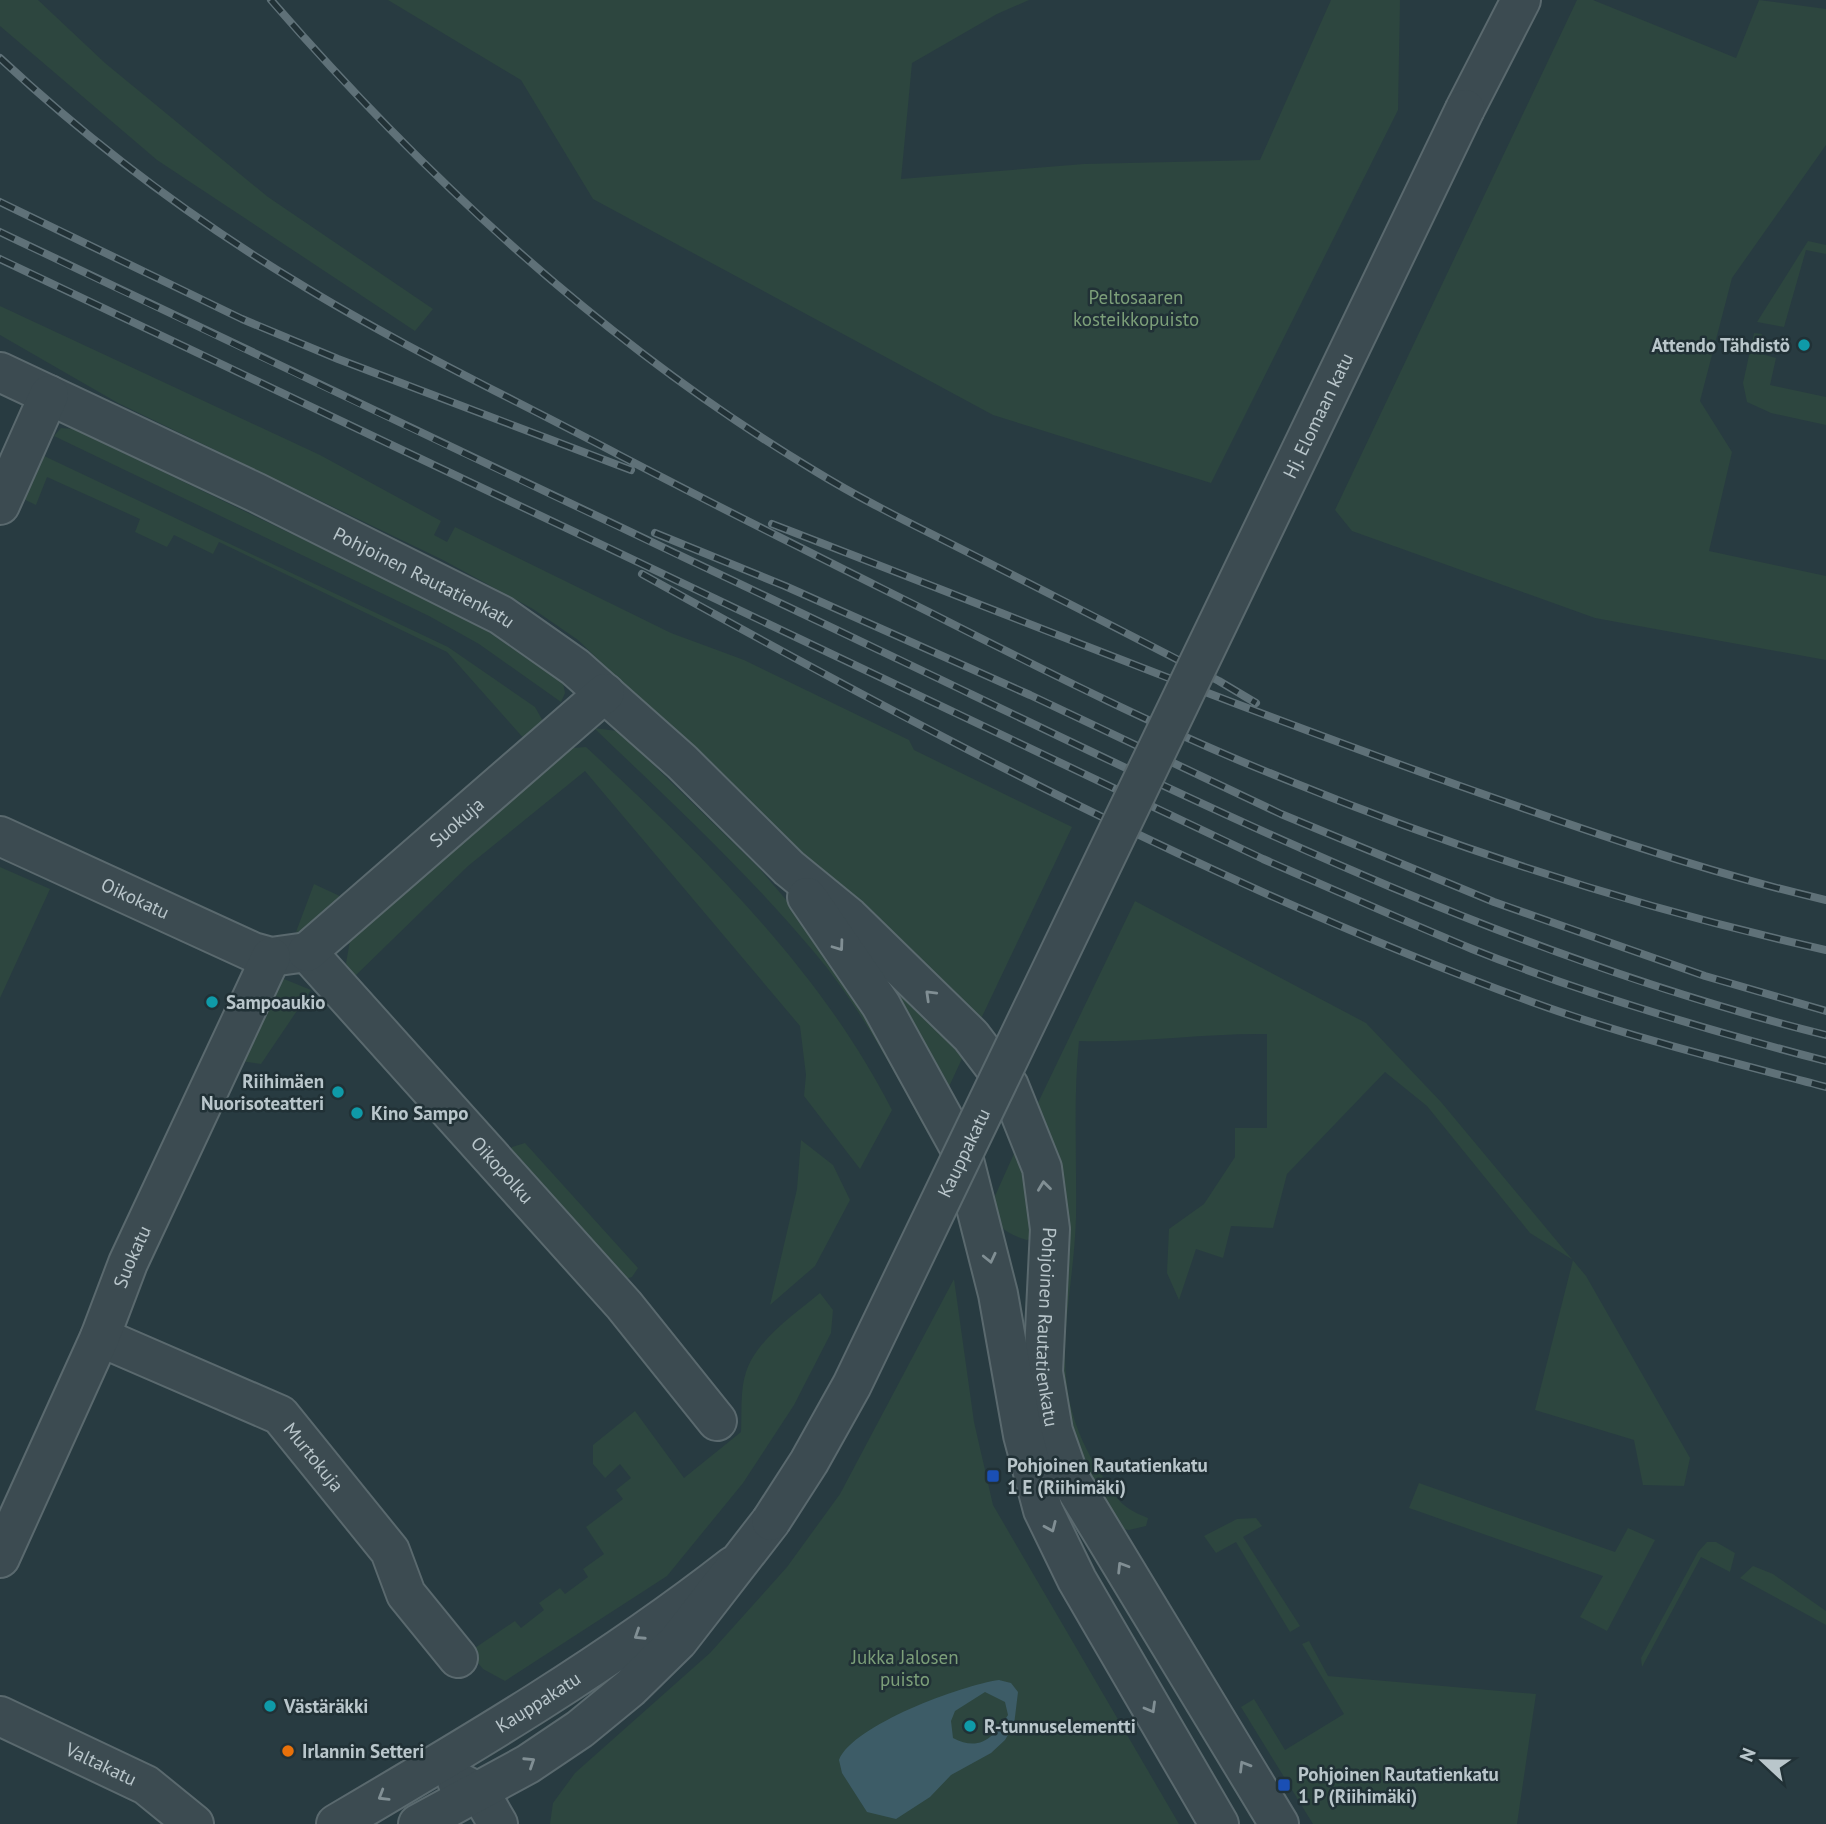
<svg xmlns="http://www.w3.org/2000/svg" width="1826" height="1824" font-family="'PT Sans',sans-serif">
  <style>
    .green { fill: #2d463f }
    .water { fill: #3d5c67; fill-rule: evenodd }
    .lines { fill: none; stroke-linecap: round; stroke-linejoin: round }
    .minor-casing { stroke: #5a696e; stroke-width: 42 }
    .minor { stroke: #3c4b51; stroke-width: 38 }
    .rail-casing { stroke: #5f7178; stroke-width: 8 }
    .rail { stroke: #213136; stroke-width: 5; stroke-dasharray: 16; stroke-linecap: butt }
    .minor-bridge-casing { stroke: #5a696e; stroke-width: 42; stroke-linecap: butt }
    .minor-bridge { stroke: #3c4b51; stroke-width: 38 }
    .oneway { stroke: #818f94 }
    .culture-dot { fill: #0f9aa8; stroke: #213136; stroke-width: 2.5 }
    .transit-dot { fill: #1a4fb4; stroke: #213136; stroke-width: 2.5 }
    .food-dot { fill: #e8710a; stroke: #213136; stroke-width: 2.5 }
    .labels { text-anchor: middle; stroke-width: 5; stroke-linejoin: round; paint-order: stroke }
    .park-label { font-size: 19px; fill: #7c9f79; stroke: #213136 }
    .poi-label { font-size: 19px; font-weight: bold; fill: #b9c6cb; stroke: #213136; text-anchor: start }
    .street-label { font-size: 19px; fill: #b9c6cb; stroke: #213136 }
  </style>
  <rect width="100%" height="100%" fill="#283b41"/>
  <path class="green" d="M 0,0 L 38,0 L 105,63 L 268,197 L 433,309 L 415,331 L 157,160 L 0,26 Z
    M 388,0 L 1029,0 L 997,14 L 912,63 L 901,179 L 1084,164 L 1260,160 L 1331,0 L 1400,0 L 1398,110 L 1211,483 L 993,415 L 593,199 L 521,80 Z
    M 1577,0 L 1593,0 L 1736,58 L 1759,0 L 1826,9 L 1826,145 L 1732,278 L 1700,401 L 1732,452 L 1709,551 L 1826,576 L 1826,660 L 1595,618 L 1352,531 L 1335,510 Z
    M 1808,241 L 1826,245 L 1826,254 L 1806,250 L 1784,327 L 1757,322 Z
    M 0,306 L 320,455 L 441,521 L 434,535 L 447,542 L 455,527 L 671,633 L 744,660 L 909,740 L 914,750 L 1072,827 L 978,1025 L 578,640 L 533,609 L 443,560 L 118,403 L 0,335 Z
    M 1754,333 L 1762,334 L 1758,353 L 1776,358 L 1770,385 L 1826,397 L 1826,425 L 1771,413 L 1747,402 L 1743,383 Z
    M 61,428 L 74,429 L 435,603 L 487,631 L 563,683 L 565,693 L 561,702 L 479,644 L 429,616 L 54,436 Z
    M 42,455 L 448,647 L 535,707 L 544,723 L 526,741 L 447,652 L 219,542 L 213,554 L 174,535 L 167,547 L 135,532 L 140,519 L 47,477 L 36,505 L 15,495 Z
    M 594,728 L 617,731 L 634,746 L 759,868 L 822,942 L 933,1120 L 927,1132 C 893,1070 860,1006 814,952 C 747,872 669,800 594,728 Z
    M 586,747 C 702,855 819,967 892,1110 L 860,1169 L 804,1096 L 806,1075 L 800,1026 L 585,771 L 468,866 L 353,978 L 346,963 L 351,935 L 543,769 L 572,748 Z
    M 0,867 L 50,889 L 0,998 Z
    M 314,884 L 344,898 L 304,931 L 296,932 Z
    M 1135,901 L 1366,1023 L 1441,1102 L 1586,1276 L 1690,1458 L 1684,1486 L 1643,1485 L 1634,1440 L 1535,1410 L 1573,1260 L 1530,1233 L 1427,1106 L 1385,1072 L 1287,1174 L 1273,1228 L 1231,1226 L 1223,1258 L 1196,1249 L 1179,1300 L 1167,1273 L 1169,1229 L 1204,1204 L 1235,1157 L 1235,1128 L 1267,1128 L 1267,1034 C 1205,1033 1142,1043 1079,1041 C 1073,1099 1077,1159 1076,1218 C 1073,1312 1042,1384 1100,1472 C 1117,1498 1118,1506 1148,1518 L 1146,1526 L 1129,1530 L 1114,1527 L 1064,1425 L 1034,1111 Z
    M 284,979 L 311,990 L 261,1064 L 241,1061 L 277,984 Z
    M 894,987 L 966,1050 L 946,1093 L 890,992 Z
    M 1021,1138 L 1034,1237 L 1027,1240 C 1007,1234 996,1227 990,1207 Z
    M 801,1140 L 833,1165 L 850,1200 L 815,1266 L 770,1305 L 797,1189 Z
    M 525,1143 L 638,1268 L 632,1277 L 623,1280 L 509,1154 L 512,1147 Z
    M 954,1279 L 974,1422 L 993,1505 L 1179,1824 L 550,1824 L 553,1803 L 575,1773 L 710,1653 L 787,1567 L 840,1494 Z
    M 820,1293 L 833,1310 L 831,1333 L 794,1405 L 743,1483 L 667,1576 L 505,1681 L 483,1669 L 469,1652 L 515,1621 L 521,1628 L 544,1610 L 539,1603 L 560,1588 L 565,1594 L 588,1577 L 583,1569 L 604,1554 L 586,1527 L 623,1499 L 616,1490 L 631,1478 L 620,1464 L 605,1478 L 593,1464 L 593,1445 L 635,1411 L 684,1478 L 741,1432 C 742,1413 740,1390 746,1372 C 757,1339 794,1315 820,1293 Z
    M 1419,1483 L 1615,1552 L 1628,1528 L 1655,1540 L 1607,1631 L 1580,1617 L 1603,1576 L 1409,1508 Z
    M 1256,1518 L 1262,1526 L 1243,1537 L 1300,1626 L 1290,1632 L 1236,1542 L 1216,1553 L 1204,1536 L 1237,1519 Z
    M 1707,1542 L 1716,1542 L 1735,1553 L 1730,1572 L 1701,1557 L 1642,1667 L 1641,1658 L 1698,1552 Z
    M 1753,1566 L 1773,1574 L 1826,1611 L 1826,1625 L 1740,1578 Z
    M 1309,1641 L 1328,1676 L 1536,1694 L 1517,1824 L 1313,1824 L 1241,1707 L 1254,1699 L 1285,1750 L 1344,1714 L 1302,1644 Z"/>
  <path class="water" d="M 999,1680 L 1011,1683 L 1018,1692 L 1014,1725 L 1005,1740 L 991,1753 L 951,1775 L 930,1797 L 896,1819 L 867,1812 L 842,1773 L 839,1760 C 853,1725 962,1685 999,1680 ZM 985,1692 L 1005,1702 L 1008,1715 C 994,1738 979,1752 953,1738 L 951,1721 L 955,1711 Z"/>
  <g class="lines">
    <g class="minor-casing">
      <g id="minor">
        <path d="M 1465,109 L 1521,0"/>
        <path id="s1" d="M 0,372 L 257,493 L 501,615 L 575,667 L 682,762 L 789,868 L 849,917 L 971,1036 L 1009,1086 L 1042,1168 L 1050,1229 L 1043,1372 L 1053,1431 L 1070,1479 L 1279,1824"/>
        <path d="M 0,505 L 49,395"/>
        <path id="s2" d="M 0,836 L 253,952 L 271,957 L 307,952 L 624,1305 L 717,1421"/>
        <path d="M 807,897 L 881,1005 L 962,1152 L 998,1294 L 1023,1435 L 1043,1510 L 1077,1580 L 1219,1824"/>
        <path id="s3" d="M 307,952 L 605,693"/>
        <path id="s4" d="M 100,1337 L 280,1415 L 390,1551 L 406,1594 L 458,1658"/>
        <path id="s5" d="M 0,1558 L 100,1337 L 128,1263 L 271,957"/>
        <path id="s6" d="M 0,1716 L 146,1785 L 194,1824"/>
        <path d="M 457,1781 L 480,1793 L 498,1824"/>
        <path id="s7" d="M 336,1824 C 472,1744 609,1663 733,1566"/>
        <path d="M 418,1824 L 528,1764 L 580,1729 L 630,1688 L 678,1641 L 771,1521"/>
      </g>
    </g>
    <use href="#minor" class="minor"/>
    <g class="rail-casing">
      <path id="rail" d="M 271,0 C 428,181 609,347 815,471 C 867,503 922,529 977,557 C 1058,598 1138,639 1219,681 L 1256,703
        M 0,58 C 89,141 191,218 295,281 C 400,346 512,398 621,456 C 724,510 829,562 933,614 C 1049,673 1166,732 1287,780 C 1462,851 1642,909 1826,950
        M 0,202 L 242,319 L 338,359 L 631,470
        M 0,232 C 301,377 604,519 906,663 C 1205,806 1503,955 1826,1035
        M 0,259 L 1263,859 C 1332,889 1402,920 1472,949 C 1587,995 1707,1030 1826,1061
        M 772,524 C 991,608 1208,696 1429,775 C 1559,821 1691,869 1826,900
        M 655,533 L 785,586 L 1030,695 L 1281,814 L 1494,902 L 1705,976 L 1826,1011
        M 642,574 C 929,734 1223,889 1532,1002 C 1628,1037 1728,1061 1826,1087"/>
    </g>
    <use href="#rail" class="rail"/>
    <g class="minor-bridge-casing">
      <g id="minor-bridge">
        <path id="s8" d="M 771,1521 L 809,1462 L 852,1385 L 1465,109"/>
      </g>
    </g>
    <use href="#minor-bridge" class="minor-bridge"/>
  </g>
  <defs><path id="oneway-chevron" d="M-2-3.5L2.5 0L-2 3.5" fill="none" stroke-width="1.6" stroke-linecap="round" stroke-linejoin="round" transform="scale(1.75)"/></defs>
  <g class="oneway">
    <use href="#oneway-chevron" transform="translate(839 946) rotate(54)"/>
    <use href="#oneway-chevron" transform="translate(930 995) rotate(-136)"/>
    <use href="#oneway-chevron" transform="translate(1044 1186) rotate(-97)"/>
    <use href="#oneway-chevron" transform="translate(990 1258) rotate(77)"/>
    <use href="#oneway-chevron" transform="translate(1051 1527) rotate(66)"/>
    <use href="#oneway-chevron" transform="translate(1122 1567) rotate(-122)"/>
    <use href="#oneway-chevron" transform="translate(639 1635) rotate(147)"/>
    <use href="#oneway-chevron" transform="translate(1151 1708) rotate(60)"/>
    <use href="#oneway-chevron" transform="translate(530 1762) rotate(-33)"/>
    <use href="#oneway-chevron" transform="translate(1244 1766) rotate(-121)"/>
    <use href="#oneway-chevron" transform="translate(383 1796) rotate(149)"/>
  </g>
  <g class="culture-dot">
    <circle cx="1804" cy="345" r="7"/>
    <circle cx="212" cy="1002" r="7"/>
    <circle cx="338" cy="1092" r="7"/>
    <circle cx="357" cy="1113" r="7"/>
    <circle cx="270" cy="1706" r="7"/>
    <circle cx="970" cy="1726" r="7"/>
  </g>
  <g class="transit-dot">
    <rect x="986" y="1469" width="14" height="14" rx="3.5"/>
    <rect x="1277" y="1778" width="14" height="14" rx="3.5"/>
  </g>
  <circle class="food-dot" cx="288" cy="1751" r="7"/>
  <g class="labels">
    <g class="park-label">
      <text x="1136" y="304">Peltosaaren<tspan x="1136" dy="22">kosteikkopuisto</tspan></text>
      <text x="905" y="1664">Jukka Jalosen<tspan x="905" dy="22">puisto</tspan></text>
    </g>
    <g class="poi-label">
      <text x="1790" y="352" text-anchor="end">Attendo Tähdistö</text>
      <text x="226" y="1009">Sampoaukio</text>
      <text x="324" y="1088" text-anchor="end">Riihimäen<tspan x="324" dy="22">Nuorisoteatteri</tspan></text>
      <text x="371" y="1120">Kino Sampo</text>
      <text x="1007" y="1472">Pohjoinen Rautatienkatu<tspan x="1007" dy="22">1 E (Riihimäki)</tspan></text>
      <text x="284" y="1713">Västäräkki</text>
      <text x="984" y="1733">R-tunnuselementti</text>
      <text x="302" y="1758">Irlannin Setteri</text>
      <text x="1298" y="1781">Pohjoinen Rautatienkatu<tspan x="1298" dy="22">1 P (Riihimäki)</tspan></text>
    </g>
    <g class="street-label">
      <text dy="7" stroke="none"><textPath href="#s8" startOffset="1234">Hj. Elomaan katu</textPath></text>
      <text dy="7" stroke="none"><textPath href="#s1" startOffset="471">Pohjoinen Rautatienkatu</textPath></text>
      <text dy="7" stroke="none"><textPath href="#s3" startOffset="198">Suokuja</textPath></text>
      <text dy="7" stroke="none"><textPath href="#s2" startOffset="149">Oikokatu</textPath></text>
      <text dy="7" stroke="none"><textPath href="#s8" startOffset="416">Kauppakatu</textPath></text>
      <text dy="7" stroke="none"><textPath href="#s2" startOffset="626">Oikopolku</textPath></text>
      <text dy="7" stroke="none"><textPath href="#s5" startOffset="329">Suokatu</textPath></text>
      <text dy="7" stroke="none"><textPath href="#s1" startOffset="1500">Pohjoinen Rautatienkatu</textPath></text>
      <text dy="7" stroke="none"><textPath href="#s4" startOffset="250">Murtokuja</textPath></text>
      <text dy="7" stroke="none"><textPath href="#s7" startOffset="236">Kauppakatu</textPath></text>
      <text dy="7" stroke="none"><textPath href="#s6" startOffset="112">Valtakatu</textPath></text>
    </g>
  </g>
  <g transform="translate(1763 1761) rotate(292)" stroke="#213136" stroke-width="5" paint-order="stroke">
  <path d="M0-5L12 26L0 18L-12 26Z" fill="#b9c6cb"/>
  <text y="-10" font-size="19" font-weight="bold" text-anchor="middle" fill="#b9c6cb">N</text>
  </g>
</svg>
